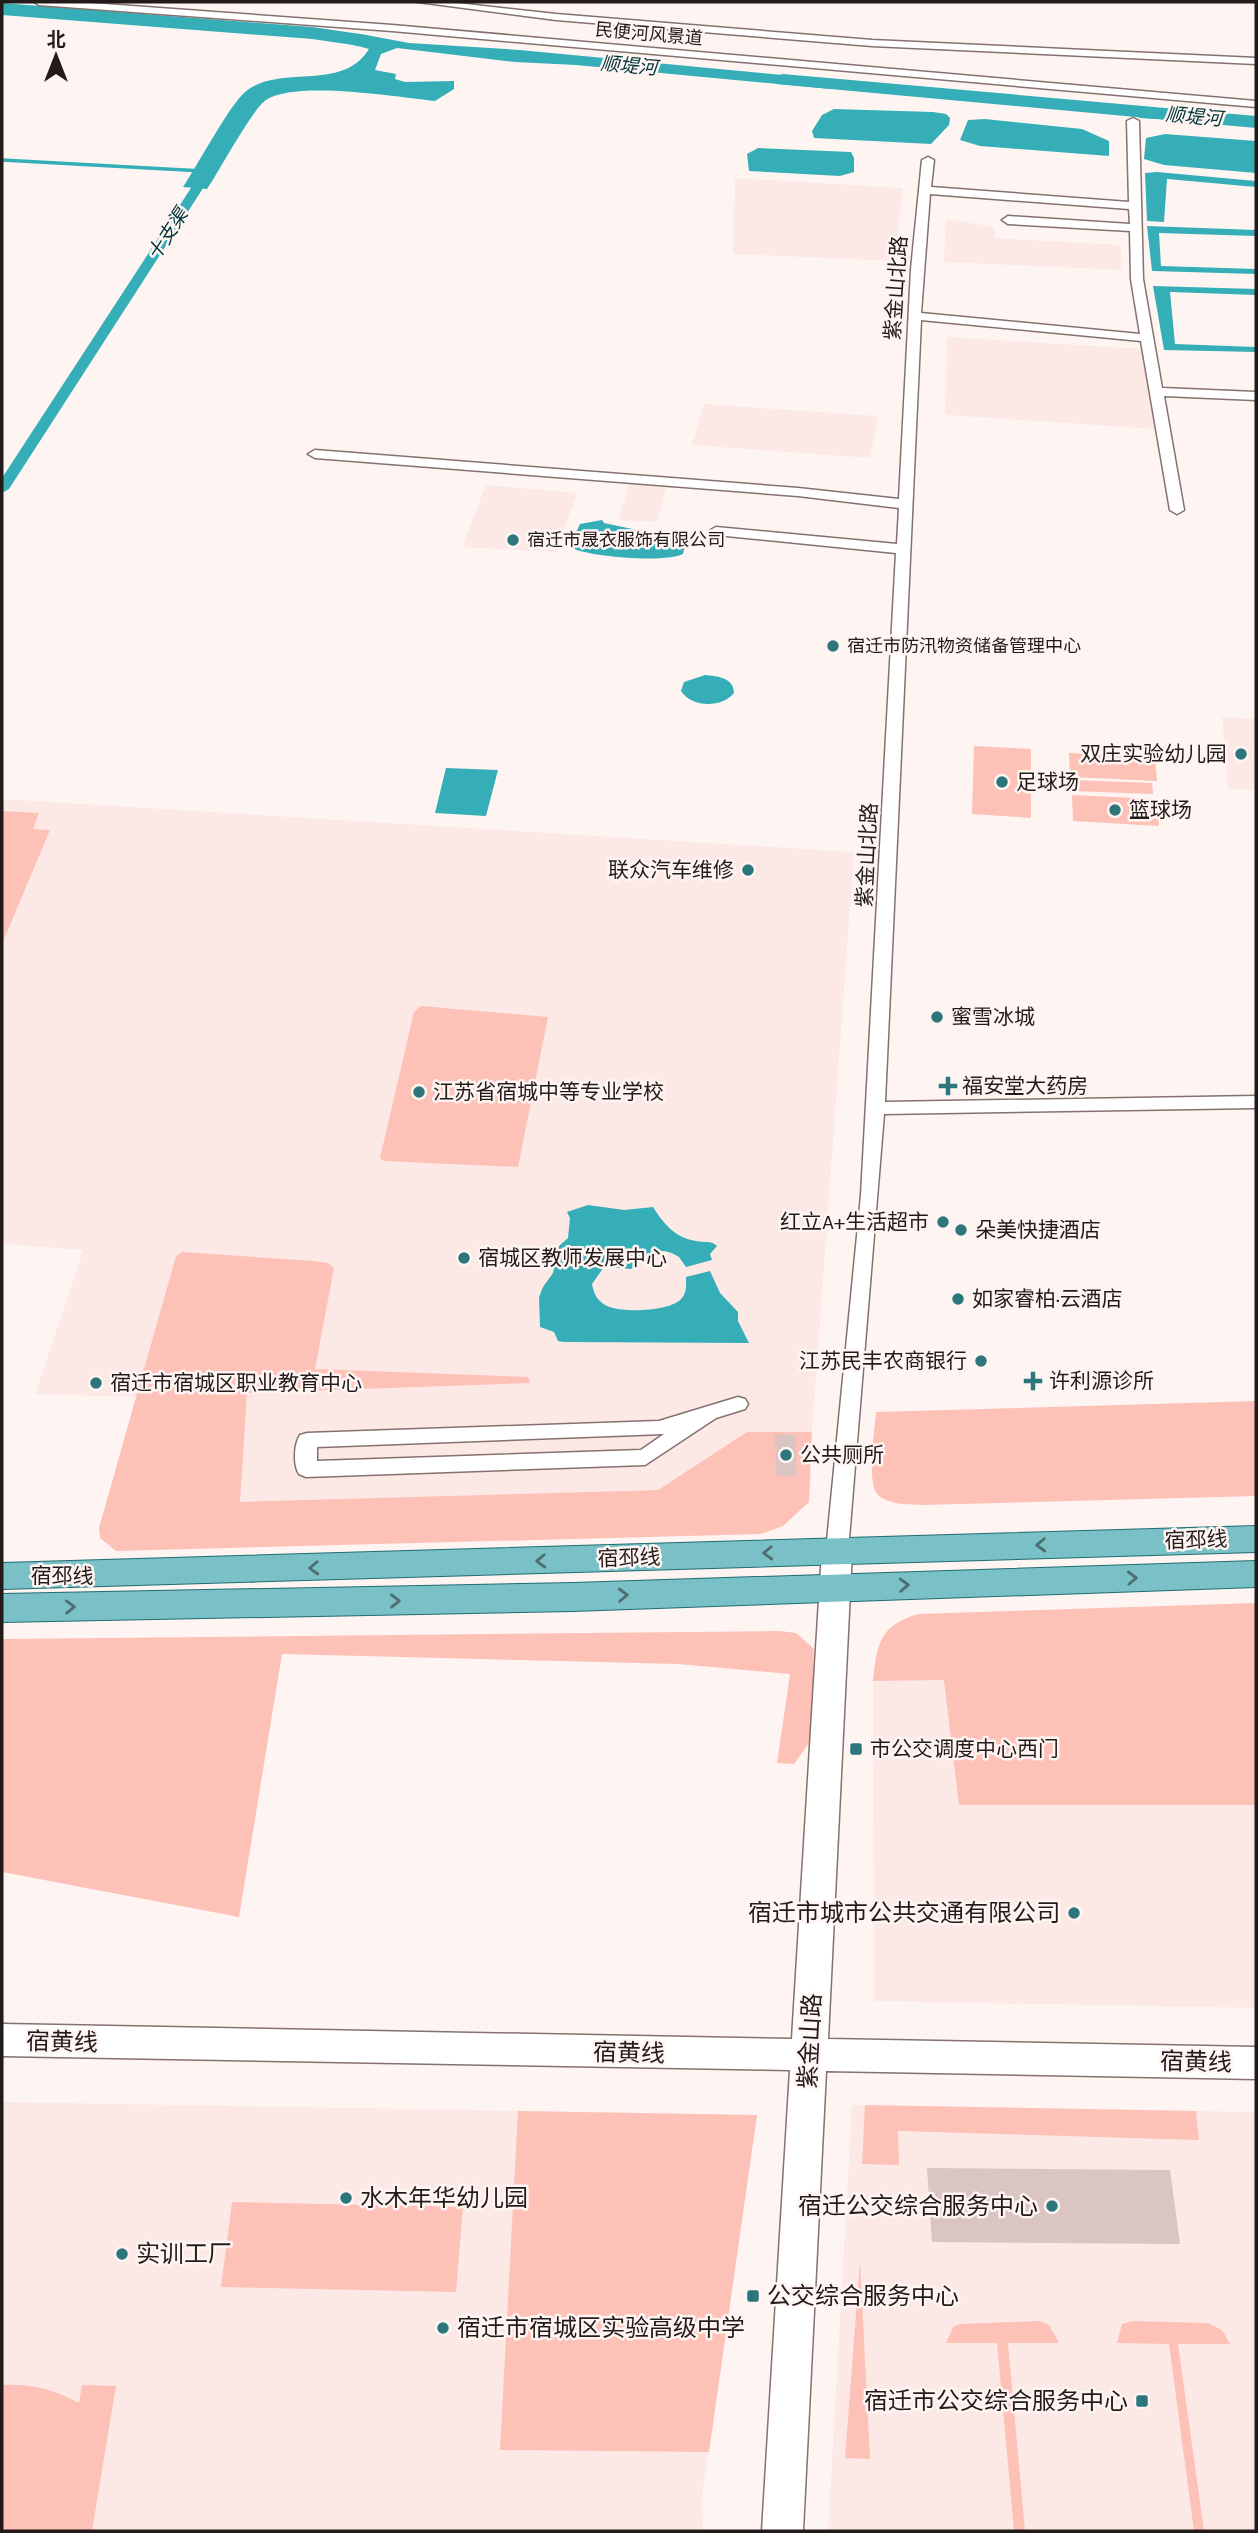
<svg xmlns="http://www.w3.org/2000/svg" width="1258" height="2533" font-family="Karla,'Noto Sans SC',sans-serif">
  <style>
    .built { fill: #fce9e6 }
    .green { fill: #fec1b8 }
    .water { fill: #35aeb7 }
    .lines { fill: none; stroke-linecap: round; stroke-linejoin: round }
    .stream { stroke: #35aeb7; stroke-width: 3.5 }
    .canal { fill: #35aeb7; fill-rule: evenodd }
    .river { fill: #35aeb7; fill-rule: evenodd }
    .building { fill: #dbc5c2 }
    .street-casing { stroke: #85716e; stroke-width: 3 }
    .secondary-casing { stroke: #85716e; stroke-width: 3 }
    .primary-casing { stroke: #206c71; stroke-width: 2 }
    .street { fill: #fff; fill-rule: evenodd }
    .secondary { fill: #fff; fill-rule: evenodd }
    .primary { fill: #79c1c6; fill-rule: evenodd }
    .oneway { stroke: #4e6e70 }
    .poi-dot { fill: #2d777c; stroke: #fef5f3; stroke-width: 2.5 }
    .labels { text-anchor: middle; stroke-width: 5; stroke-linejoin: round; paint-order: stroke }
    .far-street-label { font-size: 18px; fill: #221b19; stroke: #fef5f3 }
    .far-poi-label { font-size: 18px; fill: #221b19; stroke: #fef5f3; text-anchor: start }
    .far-water-label { font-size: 19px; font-style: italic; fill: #00363a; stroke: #fef5f3 }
    .street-label { font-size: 21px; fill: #221b19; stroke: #fef5f3 }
    .poi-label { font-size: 21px; fill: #221b19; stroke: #fef5f3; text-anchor: start }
    .near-poi-label { font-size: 24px; fill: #221b19; stroke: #fef5f3; text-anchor: start }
    .near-street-label { font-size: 24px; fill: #221b19; stroke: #fef5f3 }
  </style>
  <rect width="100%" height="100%" fill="#fef5f3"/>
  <path class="built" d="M 735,178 L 903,188 L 895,261 L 733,254 Z
    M 946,219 L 994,227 L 995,238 L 1121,245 L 1122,270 L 944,262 Z
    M 947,337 L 1145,349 L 1155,429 L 945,415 Z
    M 704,404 L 878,416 L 870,458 L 692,445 Z
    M 629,483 L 667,485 L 657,522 L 619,520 Z
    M 486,485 L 577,493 L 556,552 L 462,547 Z
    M 1222,717 L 1256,719 L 1256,790 L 1228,789 Z
    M 2,799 L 854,852 L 812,1432 L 747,1432 L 658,1490 L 240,1503 L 246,1393 L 136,1397 L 35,1394 L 83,1250 L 2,1244 Z
    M 1256,1671 L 1256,2008 L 874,2001 L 873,1681 Z
    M 2,2102 L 757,2115 L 702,2497 L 703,2531 L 2,2531 Z
    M 852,2105 L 1256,2112 L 1256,2531 L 828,2531 Z"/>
  <path class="green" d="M 974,746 L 1031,749 L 1031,818 L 972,814 Z
    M 1069,753 L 1155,757 L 1157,781 L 1070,777 Z
    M 1072,780 L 1152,783 L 1153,794 L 1073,791 Z
    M 1072,795 L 1157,799 L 1159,826 L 1073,821 Z
    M 2,811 L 39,813 L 33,829 L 50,830 L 2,944 Z
    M 421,1006 L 548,1017 L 518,1167 L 384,1161 L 380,1158 L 414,1012 Z
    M 182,1252 L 313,1261 L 328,1263 L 334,1268 L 315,1369 L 528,1377 L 530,1383 L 247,1393 L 240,1502 L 658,1490 L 747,1432 L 812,1432 L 809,1502 L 783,1526 L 761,1534 L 116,1551 L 100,1538 L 99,1528 L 176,1256 Z
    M 1256,1401 L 1256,1496 L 921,1505 C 908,1504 889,1505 878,1495 C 866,1484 875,1429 876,1412 Z
    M 1256,1603 L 1256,1805 L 959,1805 L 944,1680 L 873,1681 C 877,1644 879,1626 918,1614 Z
    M 780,1631 L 796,1633 L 814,1649 L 811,1740 L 794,1764 L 777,1763 L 790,1674 L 678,1664 L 282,1654 L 239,1917 L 2,1872 L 2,1639 Z
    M 865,2105 L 1196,2111 L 1199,2140 L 898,2131 L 899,2165 L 862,2164 Z
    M 518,2111 L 757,2115 L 709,2452 L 500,2450 Z
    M 232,2202 L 463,2207 L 456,2292 L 221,2287 Z
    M 860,2261 L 870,2459 L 845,2458 Z
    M 1040,2321 L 1049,2325 L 1059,2343 L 1008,2343 L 1025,2531 L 1014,2531 L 997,2343 L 946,2343 L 953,2327 L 960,2324 Z
    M 1132,2321 L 1208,2323 L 1222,2330 L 1230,2344 L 1178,2344 L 1204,2531 L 1194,2531 L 1169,2344 L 1117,2343 L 1122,2324 Z
    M 2,2385 C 31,2383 53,2389 79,2403 L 82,2385 L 116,2386 L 92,2531 L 2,2531 Z"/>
  <path class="water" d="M 312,31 L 361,34 L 409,43 L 520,50 L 836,80 L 832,89 L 576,65 L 515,62 L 397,48 L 381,54 L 375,70 L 396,74 L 395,79 L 405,82 L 454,81 L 454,89 L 435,101 C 397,97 296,80 266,100 C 253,108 218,173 207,189 L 183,187 C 197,166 229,106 245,92 C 280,63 342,93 369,49 C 349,44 330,38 308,35 Z
    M 834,109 L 933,112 L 946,114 L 950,118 L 949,125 L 931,144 L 814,138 L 812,131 L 822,115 Z
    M 1139,109 L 1256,117 L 1256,125 L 1139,118 Z
    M 985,119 L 1082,129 L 1109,141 L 1109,156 L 980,146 L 960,140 L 968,120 Z
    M 1165,134 L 1256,141 L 1256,173 L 1164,165 L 1144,159 L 1146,138 Z
    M 758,148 L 851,152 L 854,158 L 854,172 L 840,176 L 749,171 L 747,154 Z
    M 1157,172 L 1256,181 L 1256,187 L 1167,179 L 1164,222 L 1147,221 L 1145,173 Z
    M 1147,226 L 1256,230 L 1256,236 L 1159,233 L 1161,266 L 1256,269 L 1256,274 L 1152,271 Z
    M 1153,286 L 1256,289 L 1256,295 L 1170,292 L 1175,344 L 1256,347 L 1256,352 L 1164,350 Z
    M 602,520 L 604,523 L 637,530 L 684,534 L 687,537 L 683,554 C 666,563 590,557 572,548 L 570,545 L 580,524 Z
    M 705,675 C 718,676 734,678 734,693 C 722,708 692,708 681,691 L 684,682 Z
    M 446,768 L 498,770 L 486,816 L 435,813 Z
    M 588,1205 L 624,1210 L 653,1207 C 663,1223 675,1238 696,1241 C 705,1243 711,1240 717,1246 L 710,1254 L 712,1260 L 686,1267 L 679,1257 C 657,1243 646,1256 631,1269 L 604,1267 L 592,1284 C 594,1294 597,1301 607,1306 C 622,1313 671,1312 682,1298 C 687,1292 686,1285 686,1277 L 710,1271 L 720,1293 L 738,1312 L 738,1321 L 749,1343 L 563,1342 L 558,1341 L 554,1332 L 540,1327 L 539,1297 L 543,1287 L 553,1273 L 559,1246 L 568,1238 L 570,1218 L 567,1212 Z"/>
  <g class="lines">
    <path class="stream" d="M 2,160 L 203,171"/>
    <path class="canal" d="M 212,161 L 218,165 L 9,489 L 2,493 L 2,478 L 206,165 Z"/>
    <path class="river" d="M 2,3 L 312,27 L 360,34 L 370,40 L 360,46 L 312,39 L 2,15 Z
      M 783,74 L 1256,116 L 1256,128 L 776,84 L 773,80 L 776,76 Z"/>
  </g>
  <path class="building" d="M 775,1434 L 795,1435 L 797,1476 L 776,1475 Z
    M 927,2168 L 1170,2170 L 1180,2244 L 932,2242 Z"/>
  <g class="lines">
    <g class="street-casing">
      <path id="street" d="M 34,2 L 77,2 L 392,25 L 1256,101 L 1256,107 L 392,31 L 39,5 Z
        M 418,2 L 448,2 L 556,14 L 872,40 L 1256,58 L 1256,64 L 872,46 L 556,20 Z
        M 1133,118 L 1139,121 L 1143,279 L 1162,388 L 1256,392 L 1256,400 L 1164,396 L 1184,510 L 1177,514 L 1170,510 L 1141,341 L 921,320 L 885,1102 L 1256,1096 L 1256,1108 L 884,1114 L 848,1551 L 845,1557 L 829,1557 L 826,1551 L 861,1195 L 896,553 L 716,535 L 709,531 L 716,527 L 897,544 L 899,508 L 798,496 L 315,458 L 308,454 L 315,450 L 798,488 L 899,499 L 911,269 L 922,160 L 928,157 L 934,160 L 931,187 L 1129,202 L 1127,121 ZM 930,194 L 1129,209 L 1130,224 L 1008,216 L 1002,220 L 1008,224 L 1130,231 L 1131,279 L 1140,334 L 921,313 Z
        M 738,1397 L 745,1399 L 748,1404 L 745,1409 L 716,1418 L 645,1465 L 306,1477 L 299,1474 C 293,1465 294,1444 300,1435 L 307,1433 L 659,1421 ZM 664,1434 L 641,1450 L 317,1461 L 317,1447 Z"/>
    </g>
    <g class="secondary-casing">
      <path id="secondary" d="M 837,1539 L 848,1543 L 852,1551 L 828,2039 L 1256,2047 L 1256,2079 L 826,2071 L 803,2531 L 762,2531 L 790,2070 L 2,2056 L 2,2024 L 792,2039 L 822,1551 L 826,1543 Z"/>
    </g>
    <g class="primary-casing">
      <path id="primary" d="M 1256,1526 L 1256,1552 L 2,1589 L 2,1563 Z
        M 1256,1561 L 1256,1587 L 573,1611 L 2,1622 L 2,1594 L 573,1583 Z"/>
    </g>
    <use href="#street" class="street"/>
    <use href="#secondary" class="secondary"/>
    <use href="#primary" class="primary"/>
  </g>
  <defs><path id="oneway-chevron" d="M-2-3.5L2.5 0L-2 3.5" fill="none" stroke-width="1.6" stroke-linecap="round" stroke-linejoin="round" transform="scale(1.75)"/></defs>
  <g class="oneway">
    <use href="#oneway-chevron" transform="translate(1041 1545) rotate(178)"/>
    <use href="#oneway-chevron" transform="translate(768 1553) rotate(178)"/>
    <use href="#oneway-chevron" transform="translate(541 1561) rotate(178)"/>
    <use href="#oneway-chevron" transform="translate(314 1568) rotate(178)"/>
    <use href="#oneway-chevron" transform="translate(1132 1578) rotate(-2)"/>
    <use href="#oneway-chevron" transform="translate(904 1585) rotate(-2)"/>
    <use href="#oneway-chevron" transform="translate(623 1595) rotate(-2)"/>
    <use href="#oneway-chevron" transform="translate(395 1601) rotate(-1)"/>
    <use href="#oneway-chevron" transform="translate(70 1607) rotate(-1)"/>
  </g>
  <g class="poi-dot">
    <circle cx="513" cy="540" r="7"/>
    <circle cx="833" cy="646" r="7"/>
    <circle cx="1241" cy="754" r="7"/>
    <circle cx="1002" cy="782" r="7"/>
    <circle cx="1115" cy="810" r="7"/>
    <circle cx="748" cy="870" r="7"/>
    <circle cx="937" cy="1017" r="7"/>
    <path d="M944.5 1075.5h7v7h7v7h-7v7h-7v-7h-7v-7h7z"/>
    <circle cx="419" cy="1092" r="7"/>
    <circle cx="943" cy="1222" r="7"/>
    <circle cx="961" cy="1230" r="7"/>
    <circle cx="464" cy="1258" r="7"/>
    <circle cx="958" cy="1299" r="7"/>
    <circle cx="981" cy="1361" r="7"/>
    <path d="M1029.5 1370.5h7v7h7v7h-7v7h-7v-7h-7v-7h7z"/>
    <circle cx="96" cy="1383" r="7"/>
    <circle cx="786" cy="1455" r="7"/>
    <rect x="849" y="1742" width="14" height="14" rx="3.5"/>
    <circle cx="1074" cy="1913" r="7"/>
    <circle cx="346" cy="2198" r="7"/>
    <circle cx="1052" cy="2206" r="7"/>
    <circle cx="122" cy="2254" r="7"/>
    <rect x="746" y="2289" width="14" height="14" rx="3.5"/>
    <circle cx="443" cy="2328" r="7"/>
    <rect x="1135" y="2394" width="14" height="14" rx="3.5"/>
  </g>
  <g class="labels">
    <g class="far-street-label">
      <text transform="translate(649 34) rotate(5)" y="6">民便河风景道</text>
    </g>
    <g class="far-poi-label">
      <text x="527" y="546">宿迁市晟衣服饰有限公司</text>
      <text x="847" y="652">宿迁市防汛物资储备管理中心</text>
    </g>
    <g class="far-water-label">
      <text transform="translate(629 65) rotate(5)" y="7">顺堤河</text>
      <text transform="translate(1194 116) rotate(5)" y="7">顺堤河</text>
      <text transform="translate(167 234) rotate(-57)" y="7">十支渠</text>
    </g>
    <g class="street-label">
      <text transform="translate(896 288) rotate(-86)" y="7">紫金山北路</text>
      <text transform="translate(867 855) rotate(-87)" y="7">紫金山北路</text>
      <text transform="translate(1196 1540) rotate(-2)" y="7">宿邳线</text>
      <text transform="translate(629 1558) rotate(-2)" y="7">宿邳线</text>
      <text x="62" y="1583">宿邳线</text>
    </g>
    <g class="poi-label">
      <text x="1227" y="761" text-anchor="end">双庄实验幼儿园</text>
      <text x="1016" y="789">足球场</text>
      <text x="1129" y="817">篮球场</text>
      <text x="734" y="877" text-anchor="end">联众汽车维修</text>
      <text x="951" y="1024">蜜雪冰城</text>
      <text x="962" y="1093">福安堂大药房</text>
      <text x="433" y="1099">江苏省宿城中等专业学校</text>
      <text x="929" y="1229" text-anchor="end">红立A+生活超市</text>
      <text x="975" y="1237">朵美快捷酒店</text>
      <text x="478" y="1265">宿城区教师发展中心</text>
      <text x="972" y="1306">如家睿柏·云酒店</text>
      <text x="967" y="1368" text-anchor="end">江苏民丰农商银行</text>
      <text x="1049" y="1388">许利源诊所</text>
      <text x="110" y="1390">宿迁市宿城区职业教育中心</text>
      <text x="800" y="1462">公共厕所</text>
      <text x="870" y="1756">市公交调度中心西门</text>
    </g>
    <g class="near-poi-label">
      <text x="1060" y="1921" text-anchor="end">宿迁市城市公共交通有限公司</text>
      <text x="360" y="2206">水木年华幼儿园</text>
      <text x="1038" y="2214" text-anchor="end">宿迁公交综合服务中心</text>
      <text x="136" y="2262">实训工厂</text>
      <text x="767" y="2304">公交综合服务中心</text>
      <text x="457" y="2336">宿迁市宿城区实验高级中学</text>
      <text x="1128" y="2409" text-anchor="end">宿迁市公交综合服务中心</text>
    </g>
    <g class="near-street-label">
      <text transform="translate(810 2041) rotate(-87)" y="8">紫金山路</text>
      <text transform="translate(62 2042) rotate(1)" y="8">宿黄线</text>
      <text transform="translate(629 2053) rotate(1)" y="8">宿黄线</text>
      <text transform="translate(1196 2062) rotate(1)" y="8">宿黄线</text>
    </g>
  </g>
  <rect width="1258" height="2533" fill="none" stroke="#221b19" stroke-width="7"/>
  <g transform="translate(56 56)" stroke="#fef5f3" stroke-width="5" paint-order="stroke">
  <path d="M0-5L12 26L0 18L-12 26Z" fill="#221b19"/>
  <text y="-10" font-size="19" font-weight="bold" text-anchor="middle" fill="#221b19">北</text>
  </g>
</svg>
